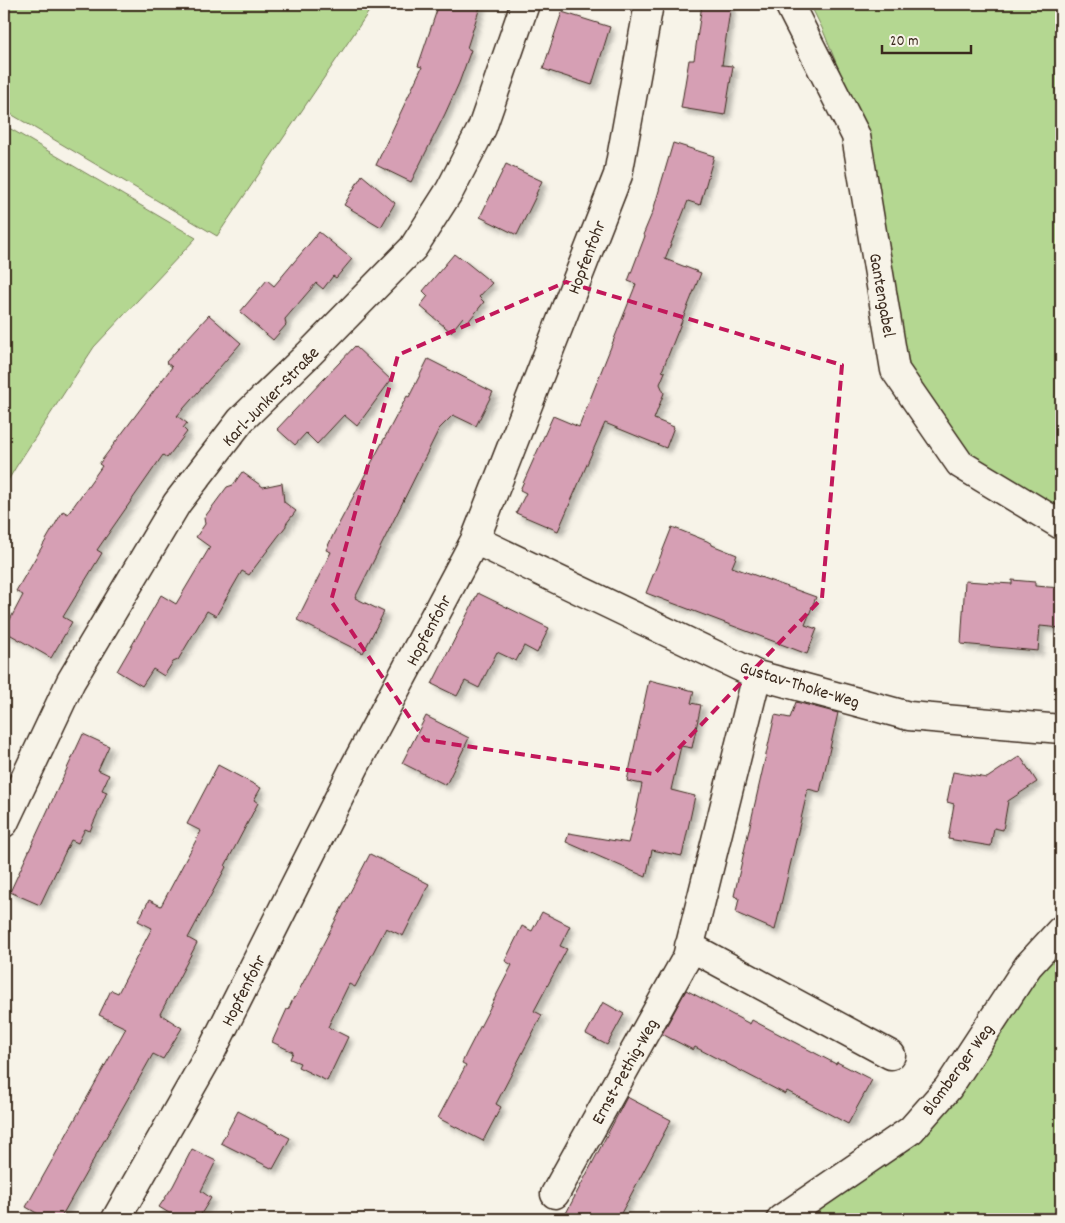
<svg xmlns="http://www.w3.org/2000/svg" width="1065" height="1223" font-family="Dekko,sans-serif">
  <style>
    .green { fill: #b4d791; stroke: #788058 }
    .building { fill: #d69fb4; stroke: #3b2a1e; filter: url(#shadow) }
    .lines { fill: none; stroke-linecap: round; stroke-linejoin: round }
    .minor-casing { stroke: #3b2a1e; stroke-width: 31 }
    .minor { stroke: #f7f3e8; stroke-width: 28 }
    .marked { fill: none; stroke: #c2185b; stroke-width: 4; stroke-dasharray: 10 6; stroke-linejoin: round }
    .labels { text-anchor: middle; stroke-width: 5; stroke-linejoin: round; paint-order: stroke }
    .street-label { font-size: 18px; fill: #3b2a1e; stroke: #f7f3e8 }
  </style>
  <defs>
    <filter id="shadow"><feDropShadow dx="4.5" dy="4.5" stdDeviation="2.5" flood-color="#0004"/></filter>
  </defs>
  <rect width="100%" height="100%" fill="#f7f3e8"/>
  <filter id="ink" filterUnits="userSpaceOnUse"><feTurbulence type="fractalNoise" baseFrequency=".02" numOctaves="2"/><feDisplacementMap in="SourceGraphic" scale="10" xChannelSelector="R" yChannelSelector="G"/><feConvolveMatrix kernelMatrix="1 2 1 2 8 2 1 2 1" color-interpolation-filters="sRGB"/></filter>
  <g filter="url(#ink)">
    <path class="green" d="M 4,4 L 374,4 L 217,236 L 4,110 Z
      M 810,4 L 1061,4 L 1061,513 L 963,455 L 904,366 L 871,149 L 822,28 Z
      M 4,125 L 196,238 L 94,347 L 16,467 L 4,487 Z
      M 1061,946 L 1061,1219 L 797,1219 L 922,1138 L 1037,972 Z"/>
    <path class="building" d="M 439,4 L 481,4 L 467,48 L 471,50 L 459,83 L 445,114 L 411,182 L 376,165 L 422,67 L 418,66 Z
      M 702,4 L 731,4 L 722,65 L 733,66 L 725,115 L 681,108 L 689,60 L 694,60 Z
      M 562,12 L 610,27 L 592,85 L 543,69 Z
      M 673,143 L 714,156 L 700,205 L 688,201 L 665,259 L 701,273 L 662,371 L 665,372 L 660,384 L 664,393 L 654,419 L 674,427 L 666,448 L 605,423 L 558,531 L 516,513 L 526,493 L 520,490 L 553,416 L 579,427 L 636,284 L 628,281 L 645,236 L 643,235 L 653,211 Z
      M 506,164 L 542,181 L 536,194 L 537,194 L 517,235 L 480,217 Z
      M 362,175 L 395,203 L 381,227 L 344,205 Z
      M 319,232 L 352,259 L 336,278 L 333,276 L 323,289 L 316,283 L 285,319 L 286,325 L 273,340 L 240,312 L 267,280 L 274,286 Z
      M 454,254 L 459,258 L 460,257 L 492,283 L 479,297 L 484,302 L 468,322 L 463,317 L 451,332 L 420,306 L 428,296 L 423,291 Z
      M 209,315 L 241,343 L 177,416 L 187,423 L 183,428 L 187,432 L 167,458 L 163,455 L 97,550 L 102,553 L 63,617 L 72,622 L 51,658 L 4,631 L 23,595 L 16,591 L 63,511 L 68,514 L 102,466 L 99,464 L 172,367 L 166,362 Z
      M 355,346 L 391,380 L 357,426 L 344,415 L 317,444 L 306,433 L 295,445 L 277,429 Z
      M 428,359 L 493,392 L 476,426 L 453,415 L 439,429 L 374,560 L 355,598 L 384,612 L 363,653 L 297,620 L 331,552 L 326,550 L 334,533 L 407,396 L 409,397 Z
      M 242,472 L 263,487 L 282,483 L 284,502 L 296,511 L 286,524 L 286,526 L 249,575 L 242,571 L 216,616 L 207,611 L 178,660 L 173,662 L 164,676 L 153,669 L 142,686 L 117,671 L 161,595 L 176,604 L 210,547 L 196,537 L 205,524 L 204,518 L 227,487 L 233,485 Z
      M 672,527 L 707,541 L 712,544 L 712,545 L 737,555 L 732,567 L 816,597 L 805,625 L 817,629 L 807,654 L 646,593 Z
      M 1012,580 L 1035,582 L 1035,586 L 1061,588 L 1061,628 L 1040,626 L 1038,651 L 961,644 L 965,581 L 1012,584 Z
      M 478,593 L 549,628 L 537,653 L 524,646 L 516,661 L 497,652 L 479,688 L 465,681 L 457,696 L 432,684 Z
      M 649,680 L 694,691 L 691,703 L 701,705 L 692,748 L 681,746 L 671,790 L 695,796 L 682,856 L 652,850 L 646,877 L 566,842 L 569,833 L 628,843 L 636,813 L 642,784 L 627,781 Z
      M 796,702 L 838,713 L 820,792 L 808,789 L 775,930 L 736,913 L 739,898 L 734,896 L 775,715 L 790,718 Z
      M 426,716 L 469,738 L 446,785 L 402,763 Z
      M 83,734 L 109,746 L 98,770 L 109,775 L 102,790 L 107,792 L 90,831 L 85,829 L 78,843 L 71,840 L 40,905 L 10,892 Z
      M 1020,756 L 1037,782 L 1008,801 L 1003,830 L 994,828 L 991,846 L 948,839 L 954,804 L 947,802 L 953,772 L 987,778 Z
      M 218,765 L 261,788 L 254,800 L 258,803 L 225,866 L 226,867 L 188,938 L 197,943 L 160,1014 L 182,1028 L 163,1059 L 153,1054 L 60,1219 L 47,1219 L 26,1207 L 126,1028 L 99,1015 L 111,990 L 118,993 L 152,928 L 138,921 L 149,900 L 161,906 L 201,831 L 187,824 Z
      M 370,854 L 429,884 L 403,936 L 386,928 L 355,987 L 349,984 L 328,1027 L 348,1037 L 327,1081 L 298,1067 L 300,1063 L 290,1059 L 293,1052 L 272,1042 L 287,1009 L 288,1010 L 294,997 L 295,998 Z
      M 542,912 L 570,926 L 560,946 L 567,949 L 534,1011 L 542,1015 L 496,1104 L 501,1107 L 483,1141 L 438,1118 L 466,1065 L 462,1063 L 466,1054 L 512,965 L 505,961 L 522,926 L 532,931 Z
      M 686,990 L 750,1024 L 752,1020 L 836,1064 L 837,1062 L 872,1080 L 848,1124 L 787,1091 L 785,1094 L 695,1047 L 693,1050 L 662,1034 Z
      M 603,1002 L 624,1014 L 607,1045 L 586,1034 Z
      M 627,1097 L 671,1120 L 618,1219 L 563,1219 Z
      M 238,1111 L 290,1138 L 273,1169 L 221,1143 Z
      M 192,1149 L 216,1161 L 201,1191 L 211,1198 L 198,1219 L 179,1219 L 159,1207 L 173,1186 Z"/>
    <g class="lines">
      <g class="minor-casing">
        <path id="minor" d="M 789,4 L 856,136 L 895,370 L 960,464 L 1061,525
          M 475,540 L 757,675 L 909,716 L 1061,729
          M 4,823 L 71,681 L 177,503 L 241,420 L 310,353 L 413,248 L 450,190 L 482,128 L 525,4
          M 689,946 L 891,1055
          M 555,1194 L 687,957 L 757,675
          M 116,1219 L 213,1048 L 355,766 L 475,540 L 618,175 L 649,4
          M 781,1219 L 911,1130 L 948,1088 L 1028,966 L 1061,930"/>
      </g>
      <use href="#minor" class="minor"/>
    </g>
  </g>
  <path class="marked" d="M 566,282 L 842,365 L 822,598 L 654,774 L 425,740 L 331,601 L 398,355 Z"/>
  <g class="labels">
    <g class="street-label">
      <text transform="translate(586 257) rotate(-69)" y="6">Hopfenfohr</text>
      <text transform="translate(883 295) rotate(80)" y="6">Gantengabel</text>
      <text transform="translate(270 396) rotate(-46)" y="6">Karl-Junker-Straße</text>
      <text transform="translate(428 630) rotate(-62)" y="6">Hopfenfohr</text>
      <text transform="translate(800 684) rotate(17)" y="6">Gustav-Thoke-Weg</text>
      <text transform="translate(243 990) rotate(-63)" y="6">Hopfenfohr</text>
      <text transform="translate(957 1069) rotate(-54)" y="6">Blomberger Weg</text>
      <text transform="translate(624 1071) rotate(-61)" y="6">Ernst-Pethig-Weg</text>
    </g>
  </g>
  <rect width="1065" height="1223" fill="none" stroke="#f7f3e8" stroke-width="20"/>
  <rect x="10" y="10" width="1045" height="1203" fill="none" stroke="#3b2a1e" stroke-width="2" filter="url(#ink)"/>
  <path d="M882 45v8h89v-8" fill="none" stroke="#3b2a1e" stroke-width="2.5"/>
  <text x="890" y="45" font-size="15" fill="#3b2a1e" stroke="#f7f3e8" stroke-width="4" paint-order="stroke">20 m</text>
</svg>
